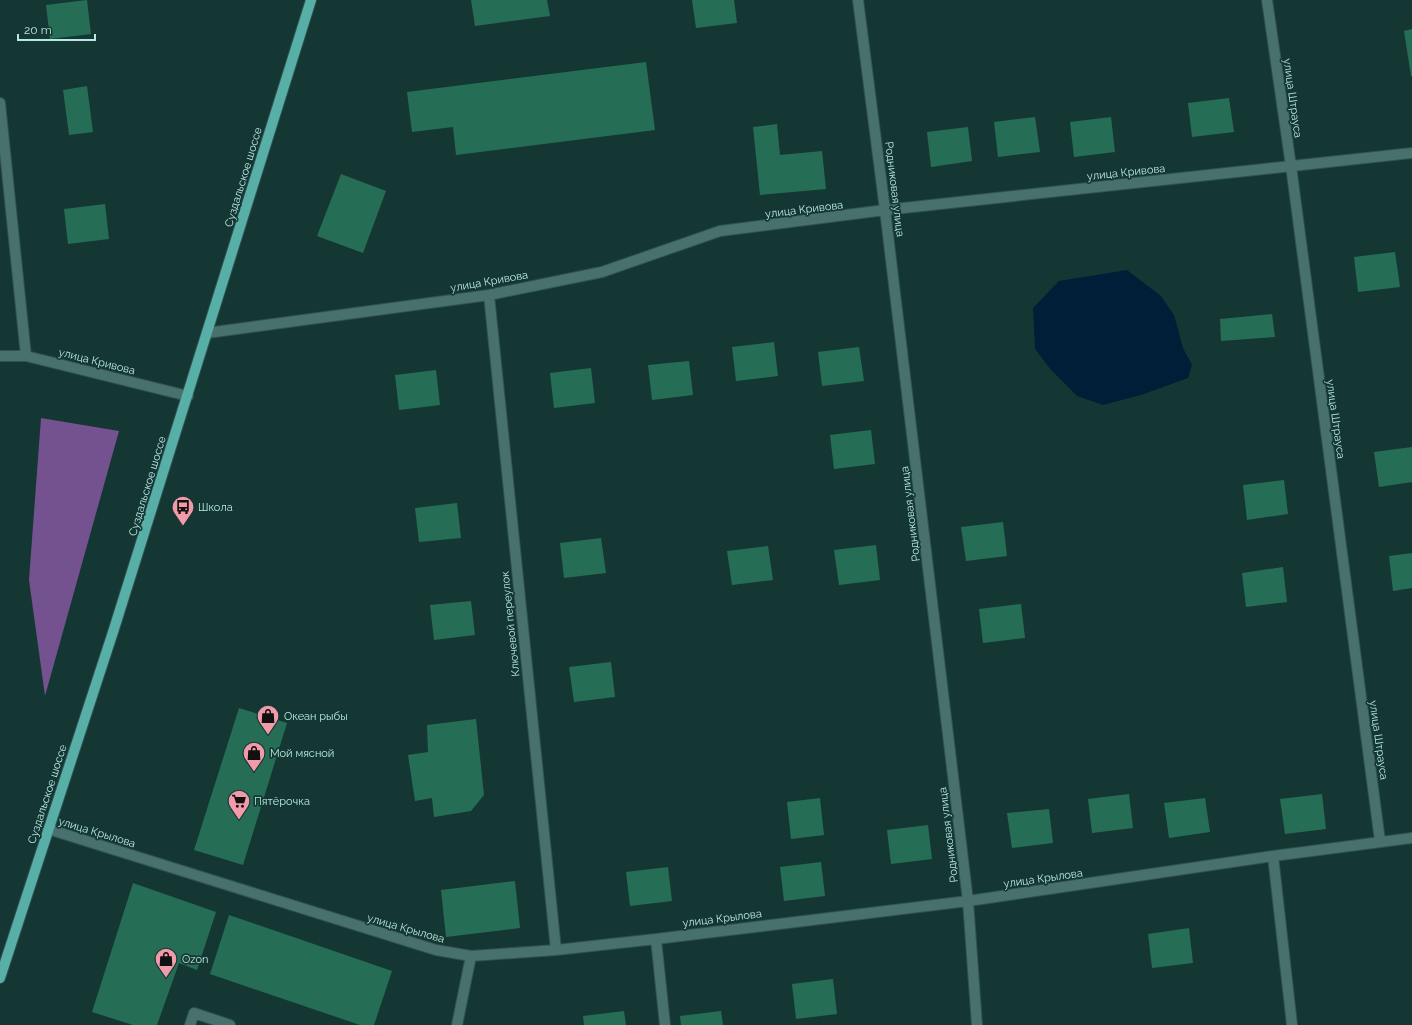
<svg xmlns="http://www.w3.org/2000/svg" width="1412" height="1025" font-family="Raleway,sans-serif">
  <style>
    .forest { fill: #73528f }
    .water { fill: #011e38 }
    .building { fill: #266d56 }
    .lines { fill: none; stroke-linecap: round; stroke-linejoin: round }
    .minor-casing { stroke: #2f5350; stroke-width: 12 }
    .major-casing { stroke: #2f5350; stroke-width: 12 }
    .minor { stroke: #48706c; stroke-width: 10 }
    .major { stroke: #57afa7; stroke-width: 10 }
    .labels { text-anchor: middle; stroke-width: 3.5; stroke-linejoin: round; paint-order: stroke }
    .street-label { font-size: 11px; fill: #b8e8e3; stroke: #153734 }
    .poi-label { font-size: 11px; fill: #b8e8e3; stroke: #153734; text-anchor: start }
  </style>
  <rect width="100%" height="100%" fill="#153734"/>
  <path class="forest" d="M 41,418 L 119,431 L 45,696 L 29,580 Z"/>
  <path class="water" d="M 1127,270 L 1161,296 L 1174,315 L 1183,348 L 1192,365 L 1188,378 L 1141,395 L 1103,405 L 1077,396 L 1051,370 L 1035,349 L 1033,308 L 1059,281 Z"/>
  <path class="building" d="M 87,0 L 91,34 L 50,39 L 46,5 Z
    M 471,0 L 547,0 L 550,16 L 475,26 Z
    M 692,0 L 734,0 L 737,23 L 696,28 Z
    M 1412,29 L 1412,76 L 1411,76 L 1404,31 Z
    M 646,62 L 655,130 L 456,155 L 453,127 L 412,132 L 407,92 Z
    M 87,86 L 93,132 L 69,135 L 63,90 Z
    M 1229,98 L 1234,132 L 1192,137 L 1188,103 Z
    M 1035,117 L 1040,152 L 998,157 L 994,122 Z
    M 1111,117 L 1115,152 L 1074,157 L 1070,122 Z
    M 777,124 L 780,155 L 822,151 L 826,189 L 760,195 L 753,127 Z
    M 968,127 L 972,161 L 931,167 L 927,132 Z
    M 341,174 L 386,191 L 363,253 L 317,236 Z
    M 105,204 L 109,239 L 68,244 L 64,209 Z
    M 1395,252 L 1400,287 L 1358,292 L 1354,257 Z
    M 1272,314 L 1275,337 L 1221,341 L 1220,319 Z
    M 774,342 L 778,376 L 736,381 L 732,347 Z
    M 859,347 L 864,381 L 822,386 L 818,352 Z
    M 689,361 L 693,395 L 652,400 L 648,365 Z
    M 591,368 L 595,403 L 554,408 L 550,373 Z
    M 436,370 L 440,405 L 399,410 L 395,375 Z
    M 871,430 L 875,464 L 834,469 L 830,435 Z
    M 1412,447 L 1412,482 L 1379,487 L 1374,452 Z
    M 1284,480 L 1288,514 L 1247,520 L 1243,485 Z
    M 457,503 L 461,538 L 419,542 L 415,508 Z
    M 1003,522 L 1007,556 L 966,561 L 961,527 Z
    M 601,538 L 606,573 L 564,578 L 560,543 Z
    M 876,545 L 880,580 L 839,585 L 834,550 Z
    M 768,546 L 773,580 L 732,585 L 727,551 Z
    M 1412,553 L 1412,588 L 1393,591 L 1389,556 Z
    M 1283,567 L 1287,602 L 1246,607 L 1242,573 Z
    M 471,601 L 475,635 L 434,640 L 430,605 Z
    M 1021,604 L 1025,638 L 983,643 L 979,609 Z
    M 611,662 L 615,697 L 574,702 L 569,667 Z
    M 239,708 L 287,723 L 243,865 L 194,850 Z
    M 476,719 L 484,795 L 471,811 L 434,817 L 432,798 L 415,801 L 408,755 L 428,752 L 427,725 Z
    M 1129,794 L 1133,828 L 1092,833 L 1088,799 Z
    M 1322,794 L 1326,829 L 1285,834 L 1280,799 Z
    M 820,798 L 824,835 L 791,839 L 787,802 Z
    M 1205,798 L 1210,832 L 1169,838 L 1164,803 Z
    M 1049,809 L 1053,843 L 1012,848 L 1007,813 Z
    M 928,825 L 932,859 L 891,864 L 887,830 Z
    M 821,862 L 825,896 L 784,901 L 780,867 Z
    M 668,867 L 672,901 L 630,906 L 626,872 Z
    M 515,881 L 520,928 L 446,937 L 441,890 Z
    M 133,883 L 216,912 L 197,970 L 179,963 L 157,1025 L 133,1025 L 92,1012 Z
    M 229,915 L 392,971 L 374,1025 L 360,1025 L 210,974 Z
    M 1189,928 L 1193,963 L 1152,968 L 1148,934 Z
    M 833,979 L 837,1014 L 796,1019 L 792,984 Z
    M 624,1011 L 626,1025 L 584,1025 L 583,1016 Z
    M 721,1011 L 723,1025 L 681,1025 L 680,1016 Z"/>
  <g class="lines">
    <g class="minor-casing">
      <path id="minor" d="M 858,0 L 885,210 L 968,901 L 977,1025
        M 1267,0 L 1291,166 L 1380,841
        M 0,103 L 26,356
        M 489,295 L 556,950
        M 207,333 L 489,295 L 602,272 L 720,231 L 885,210 L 1412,153
        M 0,356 L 26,356 L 188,396
        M 48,829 L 436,950 L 471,956 L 556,950 L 656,939 L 968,901 L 1273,856 L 1412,838
        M 1273,856 L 1292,1025
        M 656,939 L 665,1025
        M 190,1025 L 194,1013 L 230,1025
        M 457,1025 L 471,956"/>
    </g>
    <g class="major-casing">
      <path id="major" d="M 0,978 L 114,629 L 311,0"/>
    </g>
    <use href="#minor" class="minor"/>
    <use href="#major" class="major"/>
  </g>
  <defs>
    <g id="bus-pin" transform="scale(1.15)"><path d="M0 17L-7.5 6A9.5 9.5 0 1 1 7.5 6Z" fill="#f39aaa" stroke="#153734"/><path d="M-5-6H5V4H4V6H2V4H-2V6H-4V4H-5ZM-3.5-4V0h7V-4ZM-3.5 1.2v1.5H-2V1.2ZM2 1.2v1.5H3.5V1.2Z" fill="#111"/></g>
    <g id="shop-pin" transform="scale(1.15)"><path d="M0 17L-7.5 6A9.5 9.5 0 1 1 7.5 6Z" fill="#f39aaa" stroke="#153734"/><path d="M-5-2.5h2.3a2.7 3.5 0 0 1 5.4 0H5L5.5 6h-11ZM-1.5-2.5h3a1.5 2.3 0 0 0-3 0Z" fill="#111"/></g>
    <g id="supermarket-pin" transform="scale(1.15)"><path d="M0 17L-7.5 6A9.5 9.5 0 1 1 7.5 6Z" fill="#f39aaa" stroke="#153734"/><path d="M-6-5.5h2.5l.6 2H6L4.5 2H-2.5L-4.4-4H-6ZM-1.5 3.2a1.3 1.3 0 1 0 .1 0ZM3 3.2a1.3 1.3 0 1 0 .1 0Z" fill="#111"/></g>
  </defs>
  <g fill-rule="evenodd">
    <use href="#bus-pin" x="183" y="507"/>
    <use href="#shop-pin" x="268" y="716"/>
    <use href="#shop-pin" x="254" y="753"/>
    <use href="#supermarket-pin" x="239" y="801"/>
    <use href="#shop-pin" x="166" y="959"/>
  </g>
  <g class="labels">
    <g class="street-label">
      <text transform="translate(1293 98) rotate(82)" y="4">улица Штрауса</text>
      <text transform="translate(1126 172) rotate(-6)" y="4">улица Кривова</text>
      <text transform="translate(243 177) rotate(-73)" y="4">Суздальское шоссе</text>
      <text transform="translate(895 189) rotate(83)" y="4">Родниковая улица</text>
      <text transform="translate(804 209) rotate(-7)" y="4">улица Кривова</text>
      <text transform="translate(489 281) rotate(-10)" y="4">улица Кривова</text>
      <text transform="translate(97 361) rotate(14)" y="4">улица Кривова</text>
      <text transform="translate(1336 419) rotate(82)" y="4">улица Штрауса</text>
      <text transform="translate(147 486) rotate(-73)" y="4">Суздальское шоссе</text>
      <text transform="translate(910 514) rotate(-97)" y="4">Родниковая улица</text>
      <text transform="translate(510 624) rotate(-96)" y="4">Ключевой переулок</text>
      <text transform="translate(1379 740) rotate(82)" y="4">улица Штрауса</text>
      <text transform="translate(47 794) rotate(-72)" y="4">Суздальское шоссе</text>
      <text transform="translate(97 832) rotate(17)" y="4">улица Крылова</text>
      <text transform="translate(948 835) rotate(-97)" y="4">Родниковая улица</text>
      <text transform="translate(1043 878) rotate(-8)" y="4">улица Крылова</text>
      <text transform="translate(722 918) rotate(-7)" y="4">улица Крылова</text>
      <text transform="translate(406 928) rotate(16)" y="4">улица Крылова</text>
    </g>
    <g class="poi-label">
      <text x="198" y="511">Школа</text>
      <text x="284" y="720">Океан рыбы</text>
      <text x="270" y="757">Мой мясной</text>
      <text x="254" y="805">Пятёрочка</text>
      <text x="182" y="963">Ozon</text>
    </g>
  </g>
  <path d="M18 34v6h77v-6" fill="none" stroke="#b8e8e3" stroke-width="2"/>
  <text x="24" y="34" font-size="12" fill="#b8e8e3" stroke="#153734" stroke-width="3" paint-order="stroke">20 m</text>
</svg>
